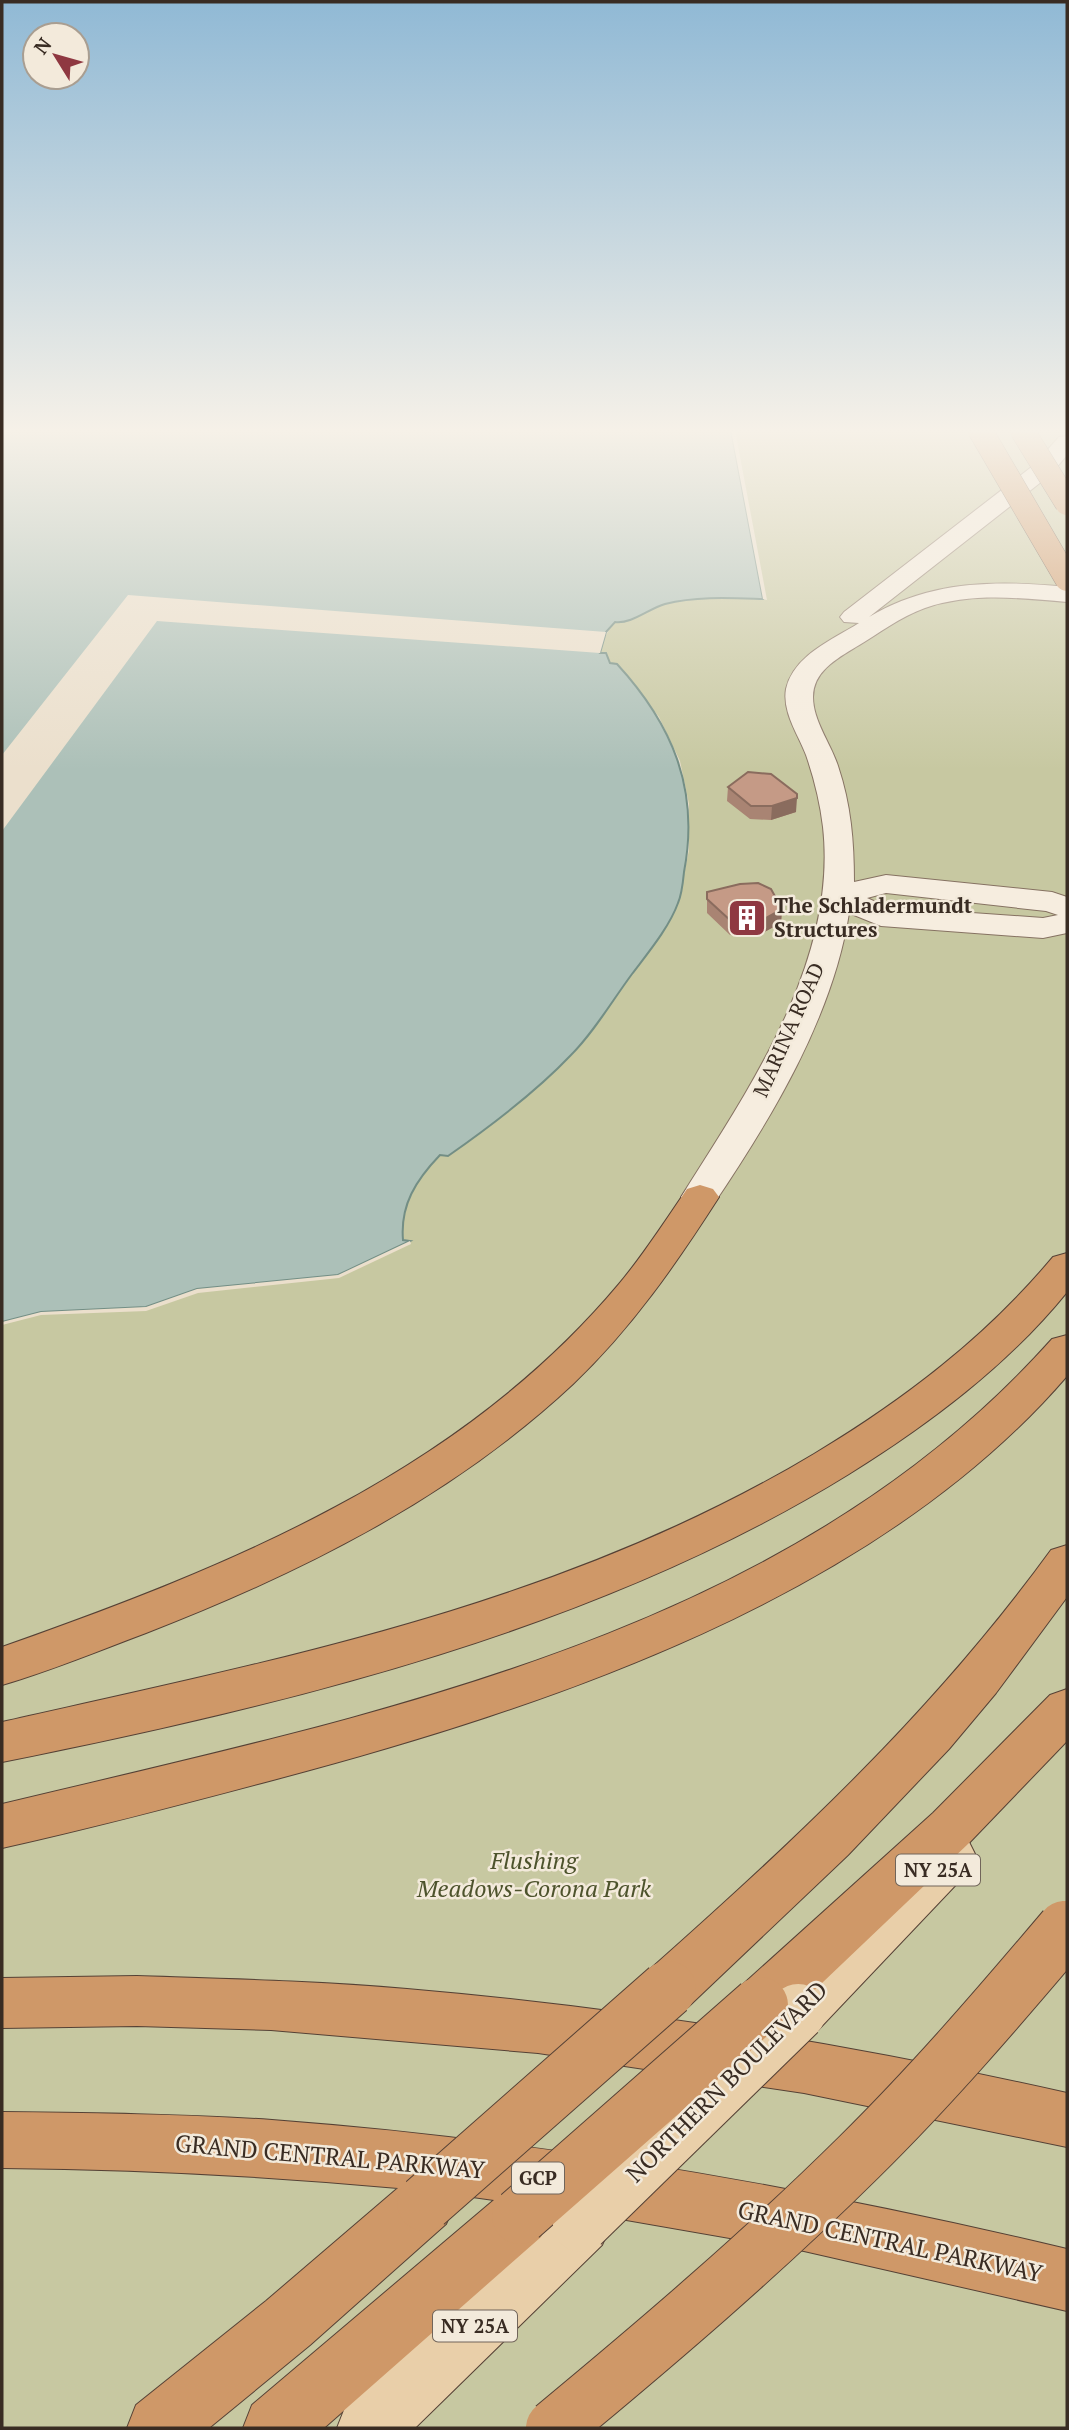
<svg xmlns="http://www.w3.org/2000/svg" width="1069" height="2430" font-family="'PT Serif',serif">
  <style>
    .green { fill: #c7c8a1 }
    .water { fill: #acc0b8; stroke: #738e85; stroke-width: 2 }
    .pier { fill: #ebdfcc }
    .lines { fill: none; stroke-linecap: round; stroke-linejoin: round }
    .street-casing { stroke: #867262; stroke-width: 2 }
    .primary-casing { stroke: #554135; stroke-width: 2 }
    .highway-casing { stroke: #554135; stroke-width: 2 }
    .street { fill: #f6eddf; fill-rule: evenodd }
    .primary { fill: #e9cfa9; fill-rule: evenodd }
    .highway { fill: #cf9868; fill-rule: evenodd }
    .primary-bridge-casing { stroke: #554135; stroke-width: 58; stroke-linecap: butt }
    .highway-bridge-far1-casing { stroke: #554135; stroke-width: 25; stroke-linecap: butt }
    .highway-bridge-casing { stroke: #554135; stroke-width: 58; stroke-linecap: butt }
    .primary-bridge { stroke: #e9cfa9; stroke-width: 56 }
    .highway-bridge-far1 { stroke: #cf9868; stroke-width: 24 }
    .highway-bridge { stroke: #cf9868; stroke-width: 56 }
    .wall { fill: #a98473 }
    .shaded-wall { fill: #8a6c5e }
    .building { fill: #c59a86; stroke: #8a6c5e; stroke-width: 2 }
    .labels { text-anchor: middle; stroke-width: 5; stroke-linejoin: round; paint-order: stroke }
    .shield { fill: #f3eadb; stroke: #71655a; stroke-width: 2 }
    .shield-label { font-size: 19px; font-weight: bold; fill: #392c23 }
    .poi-label { font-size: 21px; font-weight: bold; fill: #392c23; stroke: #f3eadb; text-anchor: start }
    .street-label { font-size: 21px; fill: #392c23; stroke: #f3eadb }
    .near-park-label { font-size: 24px; font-style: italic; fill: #4d532c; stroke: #f3eadb }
    .near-street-label { font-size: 24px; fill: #392c23; stroke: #f3eadb }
  </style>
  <rect width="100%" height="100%" fill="#ebdfcc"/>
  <path class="green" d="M 731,430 L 1067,430 L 1067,2428 L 2,2428 L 2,1300 L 403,1239 C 400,1204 416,1180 440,1155 L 448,1156 L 494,1123 L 572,1055 L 645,956 L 678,904 L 689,850 L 689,804 L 680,761 L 659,717 L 617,664 L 610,663 L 600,653 C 603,640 606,632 616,622 C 632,624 649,609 665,604 C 697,596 731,598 763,599 Z"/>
  <path class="water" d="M 2,430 L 731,430 L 763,599 C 731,598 697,596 665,604 C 648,609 632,624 615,622 L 606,632 L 600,653 L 606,653 L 610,663 L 617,664 C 672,724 700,789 684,872 C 683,882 682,894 678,903 C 669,928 647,954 632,974 C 612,1001 594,1032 571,1055 C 535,1093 491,1126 448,1156 L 440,1155 C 416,1180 400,1205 403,1240 L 410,1241 L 338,1275 L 197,1289 L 146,1307 L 41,1312 L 2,1322 Z"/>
  <path class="pier" d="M 731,430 L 735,430 L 767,600 L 763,599 Z
    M 128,595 L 230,603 L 606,632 L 600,653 L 157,621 L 2,831 L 2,755 Z
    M 410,1241 L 411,1244 L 339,1278 L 198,1293 L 146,1311 L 41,1315 L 2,1325 L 2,1322 L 41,1312 L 146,1307 L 197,1289 L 338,1275 Z"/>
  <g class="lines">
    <g class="street-casing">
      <path id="street" d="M 1067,436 L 1067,455 L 1050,475 L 869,617 C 930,580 998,580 1067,587 L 1067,602 C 1021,598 970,592 925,608 C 900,617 878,634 856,647 C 836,659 813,672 813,697 C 813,721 831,744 838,766 C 851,805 854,841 854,882 L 886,875 L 1052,892 L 1067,897 L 1067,933 L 1043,938 L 881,926 L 849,913 C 833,1017 771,1119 713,1205 L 700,1209 L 687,1205 L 681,1197 C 749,1089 838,961 823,827 C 820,802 814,778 806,755 C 798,734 782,712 786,689 C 794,655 832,640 859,623 L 844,622 L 840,617 L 844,612 L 1034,465 L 1059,437 ZM 886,893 L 1046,911 L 1058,915 L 1043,918 L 887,907 L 867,898 Z"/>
    </g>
    <g class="primary-casing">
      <path id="primary" d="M 950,1834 L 968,1840 L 976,1856 L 968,1872 L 818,2030 L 798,2037 L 778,2030 L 770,2012 L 778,1994 L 932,1840 Z
        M 581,2194 L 602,2203 L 611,2224 L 602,2245 L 415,2428 L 337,2428 L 346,2405 L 560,2203 Z"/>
    </g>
    <g class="highway-casing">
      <path id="highway" d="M 700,1185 L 713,1189 L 719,1197 C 676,1264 631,1329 573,1384 C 451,1498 301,1573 146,1633 C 98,1651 50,1671 2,1685 L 2,1647 C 229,1567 460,1474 619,1284 C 644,1254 665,1221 687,1189 Z
        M 1067,1253 L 1067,1292 C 1007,1366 929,1424 849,1474 C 596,1630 290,1704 2,1762 L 2,1722 C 282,1659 564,1604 814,1454 C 904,1400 985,1338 1053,1257 Z
        M 1067,1335 L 1067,1376 C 876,1598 548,1707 273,1780 C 183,1804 93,1828 2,1848 L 2,1804 C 372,1715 786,1637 1052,1339 Z
        M 1067,1545 L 1067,1597 L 996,1693 L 949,1749 L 848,1855 L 688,2007 L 668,2014 L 648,2007 L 640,1989 L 648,1971 C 796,1840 934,1711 1051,1550 Z
        M 1067,1689 L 1067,1741 L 969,1843 L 780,2023 L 760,2030 L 740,2023 L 732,2005 L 740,1987 L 933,1813 L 1050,1695 Z
        M 137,1976 C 227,1979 317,1981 407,1989 C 629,2008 849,2044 1067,2093 L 1067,2147 L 804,2093 L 538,2053 L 271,2030 L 137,2026 L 2,2028 L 2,1978 Z
        M 2,2112 C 92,2113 182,2114 272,2120 C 541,2140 806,2187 1067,2249 L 1067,2311 L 804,2251 L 546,2206 L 550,2216 L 541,2237 L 324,2428 L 243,2428 L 252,2405 L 494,2200 L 451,2194 L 455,2203 L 446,2224 L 310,2345 L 209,2428 L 127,2428 L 136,2405 L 266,2301 L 398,2188 C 266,2176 135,2169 2,2168 Z"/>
    </g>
    <use href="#street" class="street"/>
    <use href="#primary" class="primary"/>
    <use href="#highway" class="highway"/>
    <g class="primary-bridge-casing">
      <path id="primary-bridge" d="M 581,2224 L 798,2012"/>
    </g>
    <g class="highway-bridge-far1-casing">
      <path id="highway-bridge-far1" d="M 980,430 L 1067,579
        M 1022,430 L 1067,503"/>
    </g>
    <g class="highway-bridge-casing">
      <path id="highway-bridge" d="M 425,2203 L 668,1989
        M 520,2216 L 760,2005
        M 554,2428 C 659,2341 762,2253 859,2157 C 932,2085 999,2007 1065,1929"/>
    </g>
    <use href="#primary-bridge" class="primary-bridge"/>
    <use href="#highway-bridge-far1" class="highway-bridge-far1"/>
    <use href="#highway-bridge" class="highway-bridge"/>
  </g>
  <path class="wall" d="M 728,787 L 796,812 L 771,820 L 750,819 L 727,801 Z
    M 707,892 L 782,909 L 781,923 L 755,937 L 730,935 L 707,913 Z"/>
  <path class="shaded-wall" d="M 797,798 L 796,812 L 771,820 L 772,806 Z
    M 782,909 L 781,923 L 755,937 L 757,923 Z"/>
  <path class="building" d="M 748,772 L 771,774 L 797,794 L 797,798 L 772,806 L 751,806 L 728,787 Z
    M 758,883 L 771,889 L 782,909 L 757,923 L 731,921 L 707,899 L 707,892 L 740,884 Z"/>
  <linearGradient id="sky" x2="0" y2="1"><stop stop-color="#90b9d5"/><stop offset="0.56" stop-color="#f6f1e8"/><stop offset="1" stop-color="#f6f1e8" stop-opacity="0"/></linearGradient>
  <rect width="1069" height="770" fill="url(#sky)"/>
  <defs>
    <g id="building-square" transform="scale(2.0125)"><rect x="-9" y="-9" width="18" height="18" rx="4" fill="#8f3841" stroke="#f3eadb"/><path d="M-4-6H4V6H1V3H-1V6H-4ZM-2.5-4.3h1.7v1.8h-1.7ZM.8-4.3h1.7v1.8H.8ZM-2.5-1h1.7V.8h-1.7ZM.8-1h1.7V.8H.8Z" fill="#fff"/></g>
  </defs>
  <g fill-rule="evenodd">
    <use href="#building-square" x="747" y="918"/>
  </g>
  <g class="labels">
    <g class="shield">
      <rect x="896" y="1854.5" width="84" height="31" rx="5"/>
      <rect x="512" y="2162.5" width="52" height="31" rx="5"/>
      <rect x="433" y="2310.5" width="84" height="31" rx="5"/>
    </g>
    <g class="shield-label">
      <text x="938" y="1877">NY 25A</text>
      <text x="538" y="2185">GCP</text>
      <text x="475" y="2333">NY 25A</text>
    </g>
    <g class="poi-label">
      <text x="774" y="913">The Schladermundt<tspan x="774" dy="24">Structures</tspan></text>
    </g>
    <g class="street-label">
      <text transform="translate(789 1030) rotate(-66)" y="7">MARINA ROAD</text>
    </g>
    <g class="near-park-label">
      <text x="534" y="1869">Flushing<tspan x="534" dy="28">Meadows-Corona Park</tspan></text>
    </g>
    <g class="near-street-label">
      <text transform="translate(727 2082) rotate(-45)" y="8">NORTHERN BOULEVARD</text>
      <text transform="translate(330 2157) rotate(5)" y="8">GRAND CENTRAL PARKWAY</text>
      <text transform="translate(890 2242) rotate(12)" y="8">GRAND CENTRAL PARKWAY</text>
    </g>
  </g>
  <rect width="1069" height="2430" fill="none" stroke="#392c23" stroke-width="7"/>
  <g transform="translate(56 56) rotate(307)"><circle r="33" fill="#f3eadb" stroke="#a99e91" stroke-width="2"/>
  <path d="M0-5L12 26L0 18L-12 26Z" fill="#8f3841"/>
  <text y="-10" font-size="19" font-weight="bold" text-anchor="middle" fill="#392c23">N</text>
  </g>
</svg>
